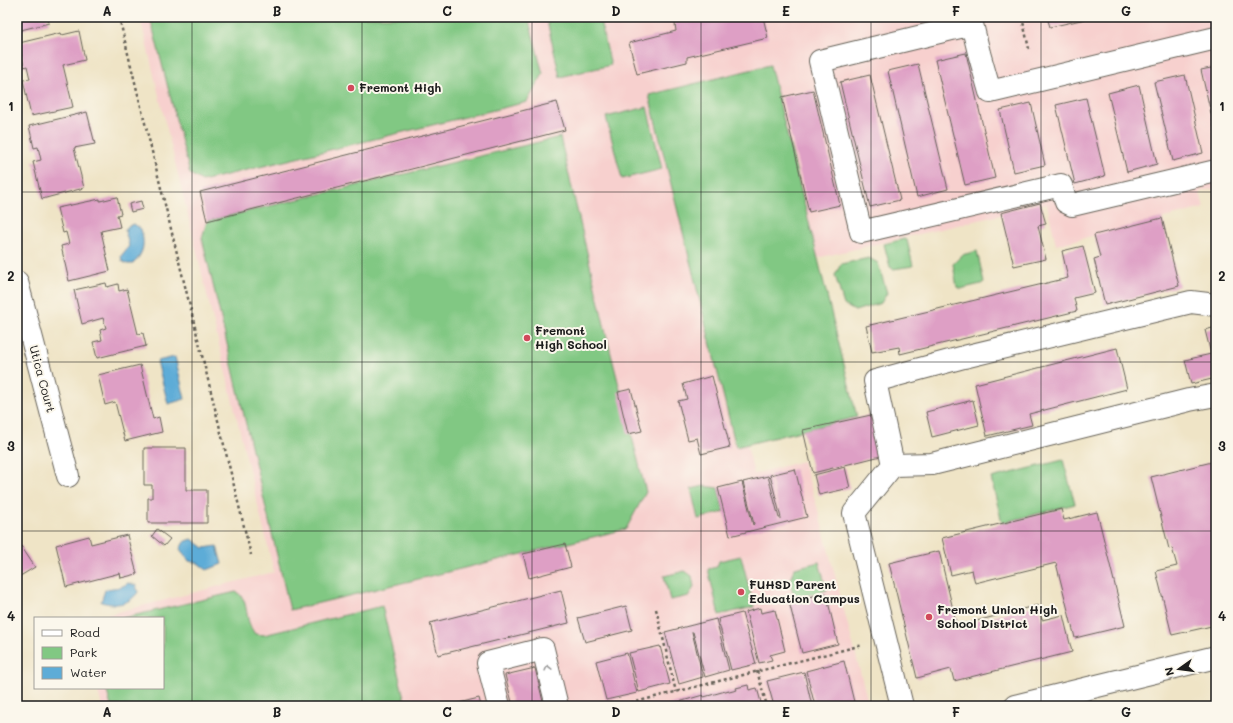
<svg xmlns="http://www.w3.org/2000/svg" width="1233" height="723" font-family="Mali,sans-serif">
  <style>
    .built { fill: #f7d0ce }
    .green { fill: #81c883; stroke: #4e7250 }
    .water { fill: #5dacd7; stroke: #3c647a }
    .building { fill: #de9fc5 }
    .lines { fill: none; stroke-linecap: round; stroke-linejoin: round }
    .minor-casing { stroke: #666258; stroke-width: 24 }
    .path { stroke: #666258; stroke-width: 2.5; stroke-dasharray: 3 3; stroke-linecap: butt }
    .minor { stroke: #fff; stroke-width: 22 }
    .oneway { stroke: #999 }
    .grid { fill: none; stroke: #1c1c1c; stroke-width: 1; stroke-opacity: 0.55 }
    .poi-dot { fill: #d1495b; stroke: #fbf7ec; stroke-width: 1.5 }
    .labels { text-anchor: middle; stroke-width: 4; stroke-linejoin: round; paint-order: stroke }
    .poi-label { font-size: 12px; font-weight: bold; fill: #1c1c1c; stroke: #fbf7ec; text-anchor: start }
    .street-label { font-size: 12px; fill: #1c1c1c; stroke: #fbf7ec }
    .neatline { fill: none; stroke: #1c1c1c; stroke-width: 1.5 }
    .grid-label { font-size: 13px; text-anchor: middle; font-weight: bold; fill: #1c1c1c }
  </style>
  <rect width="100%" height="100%" fill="#fbf7ec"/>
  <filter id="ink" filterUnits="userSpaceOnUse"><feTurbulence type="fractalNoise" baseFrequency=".025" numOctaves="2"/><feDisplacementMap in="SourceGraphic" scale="8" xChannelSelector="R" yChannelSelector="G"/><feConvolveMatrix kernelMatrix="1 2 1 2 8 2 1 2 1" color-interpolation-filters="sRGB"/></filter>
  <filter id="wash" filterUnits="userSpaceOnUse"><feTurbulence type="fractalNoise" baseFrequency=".012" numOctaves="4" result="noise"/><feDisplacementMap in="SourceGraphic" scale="16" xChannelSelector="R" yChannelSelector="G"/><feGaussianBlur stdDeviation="0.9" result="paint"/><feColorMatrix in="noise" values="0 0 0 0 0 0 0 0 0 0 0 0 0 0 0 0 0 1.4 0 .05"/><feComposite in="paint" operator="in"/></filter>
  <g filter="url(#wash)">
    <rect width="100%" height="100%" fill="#efe4c6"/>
    <path class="built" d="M 140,17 L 1216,17 L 1216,188 L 1200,192 L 1204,208 L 1056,245 L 1047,204 L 817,258 L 857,417 L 747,445 L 754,474 L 803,461 L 818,510 L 869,706 L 102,706 L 97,688 L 163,688 L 163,618 L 95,618 L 274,572 Z"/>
    <path class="green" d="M 150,17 L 528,17 L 543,74 L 527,102 L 202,181 L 190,174 Z
      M 546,17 L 599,17 L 611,65 L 560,77 Z
      M 770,65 L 857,417 L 736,447 L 649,95 Z
      M 647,107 L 662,169 L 622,179 L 606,117 Z
      M 560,137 L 609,346 L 646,492 L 626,529 L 290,610 L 202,238 L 207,221 Z
      M 904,239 L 907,240 L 913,266 L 893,269 L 890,267 L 884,244 Z
      M 977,251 L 984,282 L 981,284 L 960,289 L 957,287 L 953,264 L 962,255 Z
      M 869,258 L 878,263 L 887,293 L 881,303 L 855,311 L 844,305 L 835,275 L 841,264 Z
      M 1063,460 L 1075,504 L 1002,523 L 991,478 Z
      M 704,486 L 718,488 L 724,512 L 698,519 L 691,489 Z
      M 741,556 L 754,607 L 719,615 L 708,569 L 717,567 L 719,561 Z
      M 819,562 L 827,590 L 797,598 L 794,596 L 789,581 L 795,568 Z
      M 685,571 L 692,576 L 694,587 L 689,596 L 670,600 L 664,576 Z
      M 236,592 C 248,597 245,614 250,625 C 251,628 253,631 255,634 L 264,635 L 382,606 L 406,706 L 111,706 L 106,688 L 163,688 L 163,618 L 123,618 Z"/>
    <path class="water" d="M 134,224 L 141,229 C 145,244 144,253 133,264 L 127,264 L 122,261 L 121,256 L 129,246 L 125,230 L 128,226 Z
      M 175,357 L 185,399 L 168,404 L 157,361 Z
      M 192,539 L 204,548 L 217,546 L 222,564 L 207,570 L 198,563 L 189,561 L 180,549 L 184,542 Z
      M 128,583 L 136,585 L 138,592 C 129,605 116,606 101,602 L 105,590 C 115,586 118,590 128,583 Z"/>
    <g id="blocks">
      <path class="building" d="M 17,17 L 47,17 L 49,23 L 17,31 Z
        M 674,17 L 763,17 L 768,38 L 687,57 L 687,62 L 637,74 L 629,43 L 676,31 Z
        M 1047,17 L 1090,17 L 1090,18 L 1050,27 Z
        M 79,31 L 85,60 L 63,65 L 73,107 L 31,116 L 23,80 L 30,79 L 27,66 L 24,67 L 19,43 L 61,33 L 62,35 Z
        M 966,53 L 995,178 L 965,185 L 935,60 Z
        M 918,64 L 948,189 L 917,197 L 888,71 Z
        M 1216,67 L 1216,131 L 1215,131 L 1201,70 Z
        M 870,75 L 900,200 L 870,207 L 840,82 Z
        M 1185,75 L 1203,153 L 1173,161 L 1154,82 Z
        M 1139,85 L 1157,164 L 1127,172 L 1108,93 Z
        M 813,90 L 840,205 L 809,212 L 782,97 Z
        M 1086,98 L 1105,176 L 1075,184 L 1056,105 Z
        M 557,102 L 565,130 L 207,221 L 200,192 Z
        M 1031,103 L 1045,165 L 1014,172 L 1000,110 Z
        M 87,112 L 95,144 L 74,148 L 84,188 L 42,199 L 33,162 L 41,160 L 38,147 L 34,148 L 29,126 Z
        M 117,197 L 121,214 L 117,215 L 120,227 L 101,231 L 110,271 L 69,281 L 61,246 L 69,244 L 66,232 L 63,233 L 57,208 L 100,199 L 100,201 Z
        M 141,201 L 143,209 L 131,212 L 129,204 Z
        M 1040,203 L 1046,224 L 1038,226 L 1046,259 L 1014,266 L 1001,213 Z
        M 1162,218 L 1179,286 L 1105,305 L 1094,259 L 1100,257 L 1094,235 Z
        M 1083,246 L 1095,293 L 1074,298 L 1077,311 L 900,354 L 899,347 L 872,352 L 866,326 L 1068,278 L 1062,251 Z
        M 106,283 L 107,287 L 118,284 L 119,291 L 127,289 L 138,334 L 143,333 L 146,346 L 97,358 L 93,342 L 102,340 L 100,330 L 106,328 L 103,318 L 82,324 L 74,290 Z
        M 1216,327 L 1216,378 L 1191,384 L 1185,360 L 1211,354 L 1205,330 Z
        M 1117,348 L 1127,389 L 1029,414 L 1032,425 L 987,436 L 975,384 Z
        M 140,365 L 153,419 L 159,417 L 162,432 L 125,441 L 115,402 L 105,405 L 98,375 Z
        M 712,376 L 730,447 L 701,454 L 697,438 L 688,440 L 678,401 L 687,399 L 683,384 Z
        M 631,389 L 642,431 L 628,434 L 618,392 Z
        M 973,400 L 979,425 L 932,437 L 926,412 Z
        M 871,415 L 881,456 L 813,473 L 803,430 Z
        M 144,448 L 186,448 L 186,490 L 207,490 L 207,523 L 148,523 L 148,498 L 152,498 L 152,485 L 144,485 Z
        M 1216,461 L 1216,625 L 1172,635 L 1156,571 L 1177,566 L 1172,548 L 1169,549 L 1151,477 Z
        M 845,467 L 850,488 L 819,495 L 814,475 Z
        M 795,469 L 807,517 L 730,536 L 718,488 L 742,482 L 753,525 L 754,524 L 743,482 L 768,476 L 779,518 L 781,518 L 770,475 Z
        M 1061,509 L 1064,520 L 1097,512 L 1125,626 L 1075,638 L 1056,563 L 975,583 L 972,570 L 951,575 L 942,538 Z
        M 157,529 L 170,539 L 164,546 L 152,536 Z
        M 127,535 L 137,574 L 121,578 L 120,573 L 66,587 L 56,545 L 89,536 L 91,544 Z
        M 565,544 L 571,567 L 529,578 L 523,554 Z
        M 21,546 L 35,567 L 17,578 L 17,548 Z
        M 939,551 L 957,626 L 1038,605 L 1042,620 L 1063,615 L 1072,652 L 954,681 L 951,669 L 917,678 L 889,563 Z
        M 561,590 L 569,623 L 438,655 L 430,623 Z
        M 826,593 L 838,644 L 802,653 L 789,602 Z
        M 626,606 L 632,630 L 585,642 L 578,618 Z
        M 760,608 L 761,613 L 775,610 L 785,651 L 770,655 L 772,660 L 759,663 L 746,612 Z
        M 742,613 L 756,664 L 731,670 L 718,619 Z
        M 716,619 L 729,670 L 705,677 L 693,632 L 692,632 L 703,677 L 679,684 L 665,632 Z
        M 660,646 L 670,684 L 639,692 L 629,653 Z
        M 627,653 L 637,693 L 606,700 L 596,661 Z
        M 844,661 L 855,706 L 815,706 L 806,671 Z
        M 535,668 L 544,706 L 513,706 L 505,675 Z
        M 804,672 L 812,706 L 774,706 L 767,681 Z
        M 748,685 L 749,690 L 757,688 L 762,706 L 665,706 L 703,695 L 704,697 L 729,690 L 729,692 L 737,690 L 736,688 Z
        M 17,687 L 19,687 L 18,697 L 17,697 Z
        M 479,698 L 481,706 L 450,706 L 450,705 Z"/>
    </g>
  </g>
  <g filter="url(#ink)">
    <use href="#blocks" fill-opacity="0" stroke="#666258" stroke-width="1"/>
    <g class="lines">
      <g class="minor-casing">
        <path id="minor" d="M 1216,38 L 990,92 L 979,53 L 972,24 L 820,61 L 861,232 L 1061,185 L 1066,202 L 1072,205 L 1216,171
          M 17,282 L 68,476
          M 893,465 L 932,464 L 1189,400 L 1216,395
          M 499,706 L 488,663 L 543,649 L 557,706
          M 902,706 L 854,513 L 893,465 L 875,381 L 964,357 L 1191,302 L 1216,305
          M 1015,706 L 1216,657"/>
      </g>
      <path class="path" d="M 119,17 L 251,555
        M 1022,17 L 1029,49
        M 656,609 L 676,692
        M 757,671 L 767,706
        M 619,706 L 863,645"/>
      <use href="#minor" class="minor"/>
    </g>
    <defs><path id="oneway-chevron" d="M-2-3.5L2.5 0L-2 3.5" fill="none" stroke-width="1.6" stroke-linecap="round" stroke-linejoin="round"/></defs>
    <use class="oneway" href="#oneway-chevron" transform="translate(548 668) rotate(-104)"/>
  </g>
  <path class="grid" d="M 192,17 L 192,706M 362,17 L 362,706M 532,17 L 532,706M 701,17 L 701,706M 871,17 L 871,706M 1041,17 L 1041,706M 17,192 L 1216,192M 17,362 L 1216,362M 17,531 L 1216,531"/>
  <g class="poi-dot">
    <circle cx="351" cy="88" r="4"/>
    <circle cx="527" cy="338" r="4"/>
    <circle cx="741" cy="592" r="4"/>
    <circle cx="929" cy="617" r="4"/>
  </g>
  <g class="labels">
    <g class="poi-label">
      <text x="359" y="92">Fremont High</text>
      <text x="535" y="335">Fremont<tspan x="535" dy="14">High School</tspan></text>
      <text x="749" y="589">FUHSD Parent<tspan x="749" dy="14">Education Campus</tspan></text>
      <text x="937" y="614">Fremont Union High<tspan x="937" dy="14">School District</tspan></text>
    </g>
    <g class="street-label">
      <text transform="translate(42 379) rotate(75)" y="4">Utica Court</text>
    </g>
  </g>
  <rect width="1233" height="723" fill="none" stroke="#fbf7ec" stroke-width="44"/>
  <rect x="34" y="617" width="130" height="72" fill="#fbf7ec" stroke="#a29f99"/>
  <rect x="42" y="630" width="20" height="6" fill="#ffffff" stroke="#a29f99"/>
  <text x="70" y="637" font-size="12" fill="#1c1c1c">Road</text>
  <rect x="42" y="647" width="20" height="12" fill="#81c883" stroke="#a29f99"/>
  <text x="70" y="657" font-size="12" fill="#1c1c1c">Park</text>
  <rect x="42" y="667" width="20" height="12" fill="#5dacd7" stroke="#a29f99"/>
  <text x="70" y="677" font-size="12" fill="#1c1c1c">Water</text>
  <g transform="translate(1179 669) rotate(256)" stroke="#fbf7ec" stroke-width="3" paint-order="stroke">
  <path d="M0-3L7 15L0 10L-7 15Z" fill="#1c1c1c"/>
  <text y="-6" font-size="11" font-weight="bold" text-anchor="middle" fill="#1c1c1c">N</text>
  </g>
  <rect x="22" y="22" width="1189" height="679" class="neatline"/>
  <g class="grid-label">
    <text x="107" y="16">A</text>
    <text x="277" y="16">B</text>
    <text x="447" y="16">C</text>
    <text x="616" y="16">D</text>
    <text x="786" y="16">E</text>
    <text x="956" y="16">F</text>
    <text x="1126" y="16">G</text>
    <text x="11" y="111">1</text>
    <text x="1222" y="111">1</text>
    <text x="11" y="281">2</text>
    <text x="1222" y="281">2</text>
    <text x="11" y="451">3</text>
    <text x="1222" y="451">3</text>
    <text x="11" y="621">4</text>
    <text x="1222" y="621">4</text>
    <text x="107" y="717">A</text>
    <text x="277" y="717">B</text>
    <text x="447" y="717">C</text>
    <text x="616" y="717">D</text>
    <text x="786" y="717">E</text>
    <text x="956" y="717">F</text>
    <text x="1126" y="717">G</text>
  </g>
</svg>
